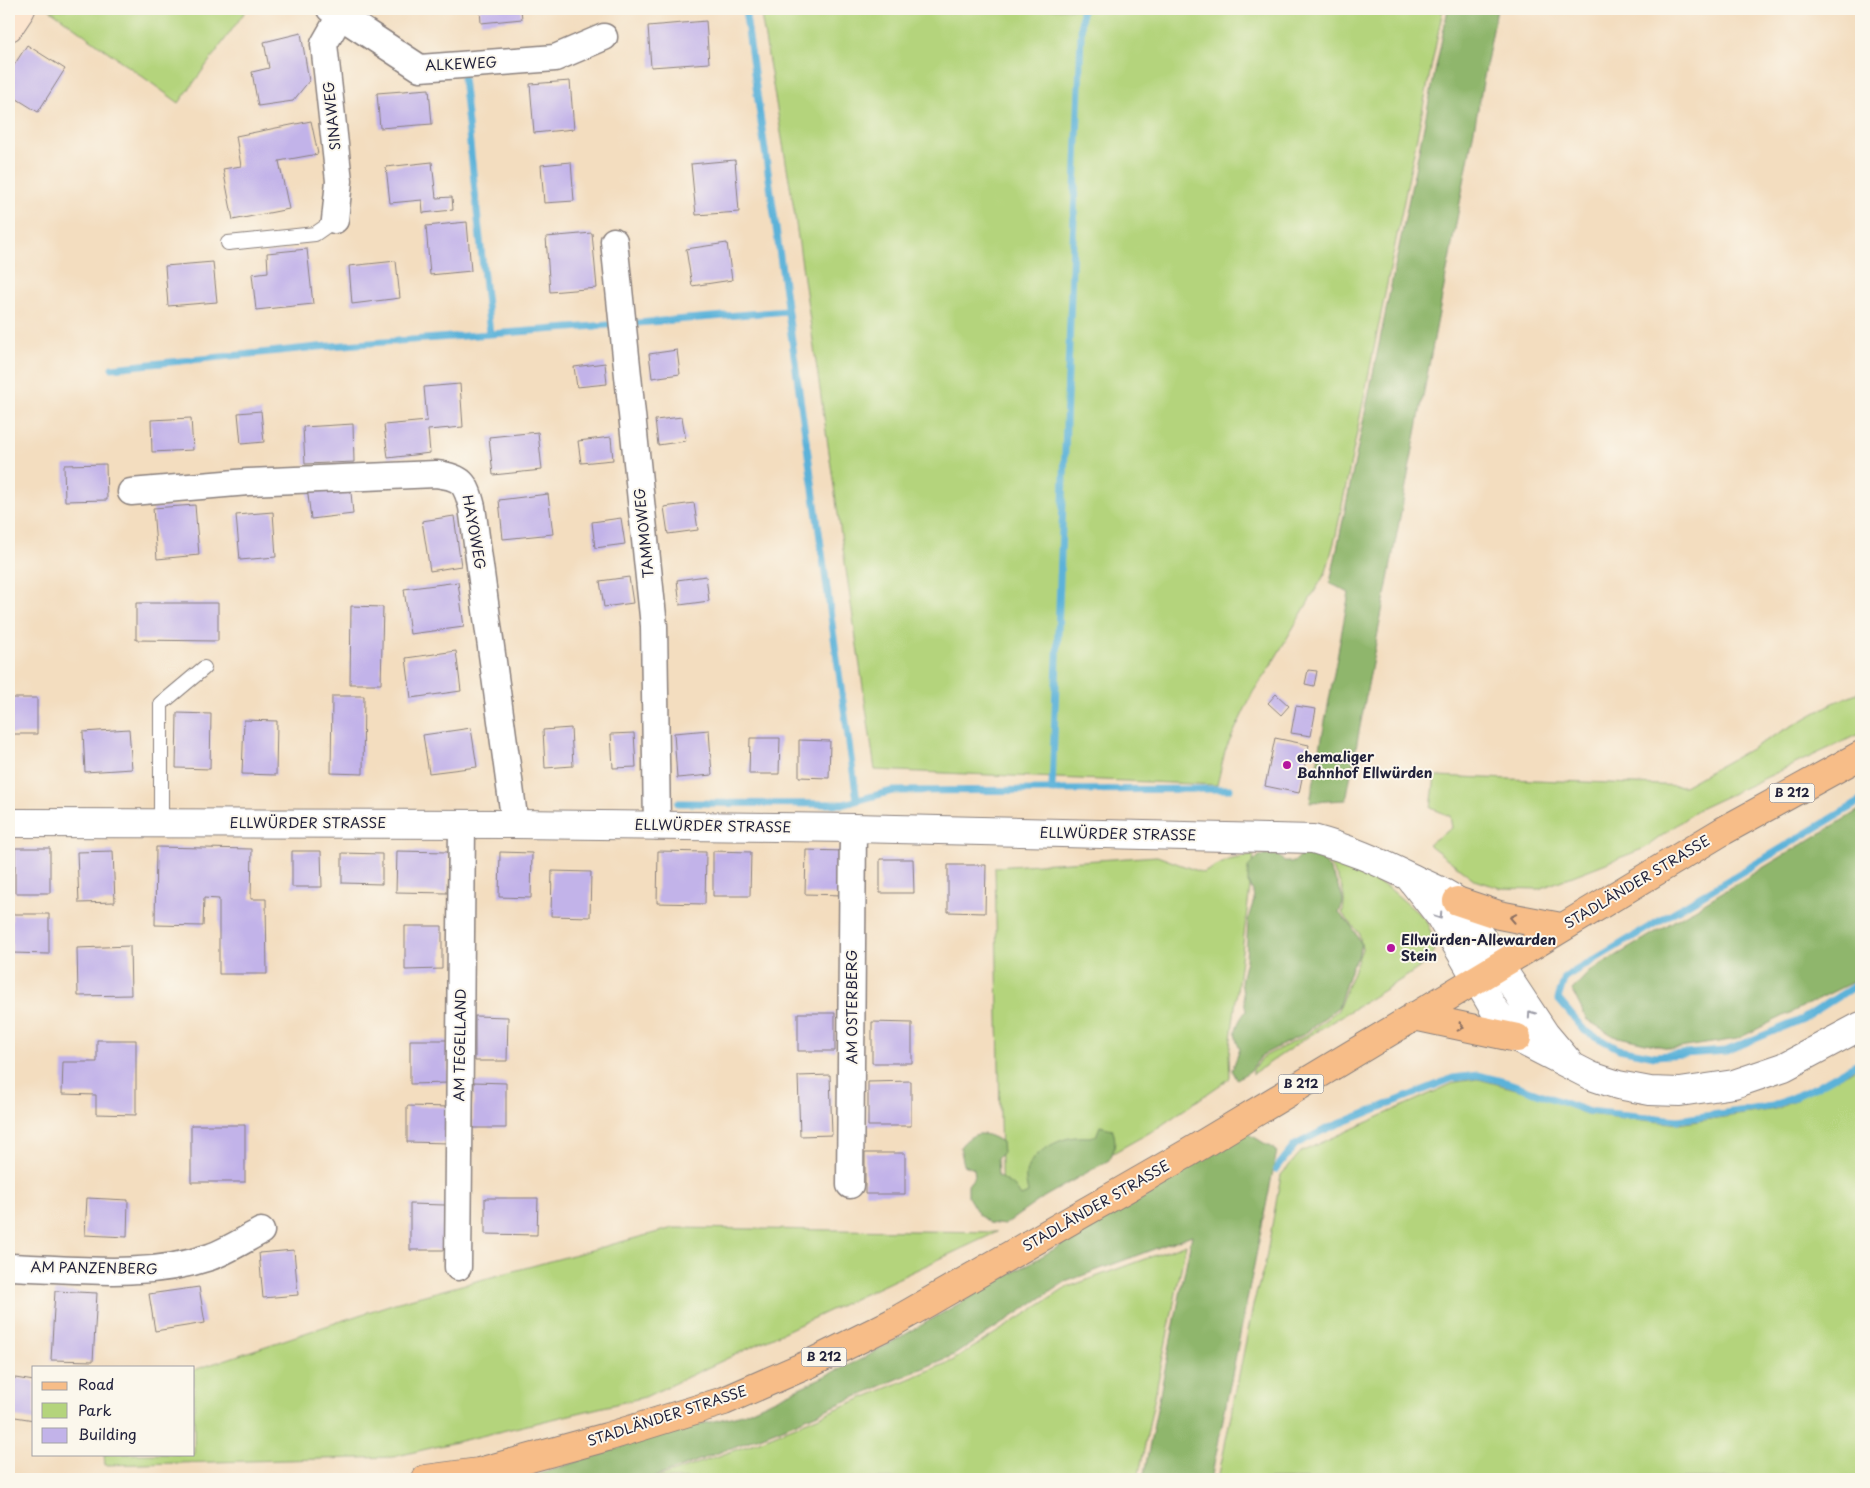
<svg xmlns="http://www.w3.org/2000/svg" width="1870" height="1488" font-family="'Playpen Sans',sans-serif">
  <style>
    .green { fill: #b4d47c; stroke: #6b7b5c }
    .forest { fill: #8fb66c; stroke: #586c54 }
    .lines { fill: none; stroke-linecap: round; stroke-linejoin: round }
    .stream { stroke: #5cb2d9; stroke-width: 7 }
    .building { fill: #c2b3e9 }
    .service-casing { stroke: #8a807d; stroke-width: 16 }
    .minor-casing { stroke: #8a807d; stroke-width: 29 }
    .tertiary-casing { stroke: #8a807d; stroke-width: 30 }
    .secondary-casing { stroke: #8a807d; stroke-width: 30 }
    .primary-casing { stroke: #8a807d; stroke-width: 30 }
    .service { stroke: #fff; stroke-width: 14 }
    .minor { stroke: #fff; stroke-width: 26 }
    .tertiary { stroke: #fff; stroke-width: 28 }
    .secondary { stroke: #fce5cf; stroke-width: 28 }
    .primary { stroke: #f7bd88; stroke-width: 28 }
    .oneway { stroke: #9c9ca7 }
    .oneway2 { stroke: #8c7062 }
    .poi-dot { fill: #b5179e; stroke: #fbf7ec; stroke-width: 2 }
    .labels { text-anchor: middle; stroke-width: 4; stroke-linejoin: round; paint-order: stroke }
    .shield { fill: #fbf7ec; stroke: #636270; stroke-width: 1 }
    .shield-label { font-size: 12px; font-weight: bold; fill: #22223b }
    .street-label { font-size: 14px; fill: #22223b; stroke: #fbf7ec }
    .poi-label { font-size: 14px; font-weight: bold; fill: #22223b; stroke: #fbf7ec; text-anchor: start }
  </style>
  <rect width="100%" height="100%" fill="#fbf7ec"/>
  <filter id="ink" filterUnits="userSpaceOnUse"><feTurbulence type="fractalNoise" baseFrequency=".02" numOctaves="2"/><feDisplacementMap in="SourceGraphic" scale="10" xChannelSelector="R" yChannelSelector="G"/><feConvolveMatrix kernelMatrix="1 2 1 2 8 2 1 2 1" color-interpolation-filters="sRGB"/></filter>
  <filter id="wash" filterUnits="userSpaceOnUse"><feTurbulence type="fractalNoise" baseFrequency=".0096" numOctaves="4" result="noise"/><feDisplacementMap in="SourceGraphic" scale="20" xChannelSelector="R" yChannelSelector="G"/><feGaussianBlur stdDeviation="1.12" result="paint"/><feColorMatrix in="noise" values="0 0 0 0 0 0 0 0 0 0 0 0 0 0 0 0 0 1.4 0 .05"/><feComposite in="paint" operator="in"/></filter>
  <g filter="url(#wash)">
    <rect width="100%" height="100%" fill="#f3ddbf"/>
    <path class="green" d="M 49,9 L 247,9 L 179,103 Z
      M 760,9 L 1443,9 L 1336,535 L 1326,572 L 1270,667 L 1253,692 L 1225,751 L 1217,785 L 875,770 L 793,203 Z
      M 1861,691 L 1861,733 L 1697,810 L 1645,848 L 1539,889 L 1500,888 L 1475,880 L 1428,844 L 1452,828 L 1450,816 L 1431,808 L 1435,776 L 1684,786 L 1831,704 Z
      M 1254,855 L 1229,1055 L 1230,1078 L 1156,1129 L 1002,1215 L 995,867 L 1157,856 L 1203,873 L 1228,860 Z
      M 1323,855 L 1390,889 L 1425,919 L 1436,943 L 1436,948 L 1429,961 L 1407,976 L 1309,1036 L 1253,1074 L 1253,1069 L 1263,1057 L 1305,1036 L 1338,1010 L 1362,949 L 1359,933 L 1342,913 C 1350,892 1334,872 1323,855 Z
      M 1861,1066 L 1861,1479 L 1218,1479 L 1254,1301 L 1265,1264 L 1281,1175 L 1301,1152 L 1456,1082 L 1478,1079 L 1538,1095 L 1586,1114 L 1679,1124 L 1777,1109 Z
      M 673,1228 L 997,1232 L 645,1397 L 393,1457 L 105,1465 L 104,1454 L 194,1454 L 194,1370 L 395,1303 Z
      M 1186,1244 L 1138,1479 L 654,1479 L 752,1444 L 952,1361 L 1068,1287 Z"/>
    <path class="forest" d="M 1448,9 L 1497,9 L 1346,800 L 1310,802 L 1349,593 L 1330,583 Z
      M 1861,809 L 1861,978 L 1737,1039 L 1673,1049 L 1614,1036 L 1587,1020 L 1572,990 L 1589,972 Z
      M 1278,855 L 1284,862 L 1294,862 L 1300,856 C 1306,856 1314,854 1320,857 C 1326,860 1344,894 1343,902 C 1343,905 1340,910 1339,913 L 1351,925 L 1361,943 L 1358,957 L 1352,965 L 1338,1007 L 1304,1034 L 1262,1055 L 1250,1071 L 1237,1079 L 1232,1070 L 1240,1049 C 1232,1034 1236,1024 1246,1011 L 1241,981 L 1246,960 L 1248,919 L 1254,900 L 1253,891 L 1248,883 L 1248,867 L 1259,856 Z
      M 1100,1126 L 1112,1129 C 1117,1140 1115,1150 1109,1160 L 1044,1197 L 1004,1225 L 989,1223 L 979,1215 L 968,1197 L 968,1185 L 975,1176 L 974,1169 L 964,1165 L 960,1147 C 974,1130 984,1131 1002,1142 L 1003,1152 L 997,1159 L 998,1176 L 1015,1187 L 1021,1196 L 1028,1193 C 1027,1187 1025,1180 1026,1174 C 1027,1155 1060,1137 1077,1137 C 1084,1136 1089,1138 1096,1136 Z
      M 1246,1132 L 1277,1151 L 1211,1479 L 1143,1479 L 1192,1235 L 1065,1282 L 954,1355 L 778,1430 L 650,1479 L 525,1479 L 660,1434 L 743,1414 L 864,1358 L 1140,1200 Z"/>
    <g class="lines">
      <path class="stream" d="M 745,9 L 857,800
        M 463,77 L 490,334
        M 637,323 L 787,311
        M 112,368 L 318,347 L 609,325
        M 1052,789 L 1082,9
        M 1861,801 L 1565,977 L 1558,999 L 1585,1031 L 1619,1049 L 1655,1056 L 1726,1051 L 1803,1019 L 1861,982
        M 678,803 L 844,804 L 892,791 L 1230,789
        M 1276,1169 L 1295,1145 L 1324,1130 L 1453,1078 L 1478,1075 L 1509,1083 L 1587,1111 L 1678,1120 L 1773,1106 L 1816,1087 L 1861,1061"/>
    </g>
    <g id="blocks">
      <path class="building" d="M 407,9 L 432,9 L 432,10 L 408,13 Z
        M 480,9 L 521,9 L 522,19 L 481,23 Z
        M 706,21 L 709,63 L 651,67 L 648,26 Z
        M 301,33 L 309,81 L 293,101 L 258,106 L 252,72 L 269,68 L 264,42 Z
        M 27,45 L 65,69 L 38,112 L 9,94 L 9,73 Z
        M 570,81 L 574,129 L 534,133 L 530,84 Z
        M 429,89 L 432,124 L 380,128 L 377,93 Z
        M 311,121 L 318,154 L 279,161 L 289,209 L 233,220 L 223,169 L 241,166 L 236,136 Z
        M 735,160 L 739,212 L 696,215 L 691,164 Z
        M 432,162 L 436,198 L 452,197 L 453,210 L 423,213 L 422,200 L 390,203 L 386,167 Z
        M 571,162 L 574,201 L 544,203 L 541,165 Z
        M 467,222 L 471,271 L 430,275 L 426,226 Z
        M 592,233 L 597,288 L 550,292 L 546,237 Z
        M 727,243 L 732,280 L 692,286 L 686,249 Z
        M 307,249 L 313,304 L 256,310 L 252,274 L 268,272 L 267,253 Z
        M 396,261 L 400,298 L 352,304 L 349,266 Z
        M 213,262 L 217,302 L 168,306 L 165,266 Z
        M 677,350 L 680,374 L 652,378 L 649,354 Z
        M 605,363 L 607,384 L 577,387 L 574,367 Z
        M 460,384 L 463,427 L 428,430 L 430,453 L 388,458 L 384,425 L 427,421 L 424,387 Z
        M 261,411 L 264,442 L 241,444 L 238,413 Z
        M 682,417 L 686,441 L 658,445 L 655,420 Z
        M 191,418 L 193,450 L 152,452 L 151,420 Z
        M 353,424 L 354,462 L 305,464 L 303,427 Z
        M 538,432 L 542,470 L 493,475 L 489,437 Z
        M 611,437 L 613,460 L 581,463 L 578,441 Z
        M 106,464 L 107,500 L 65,501 L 64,465 Z
        M 350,482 L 353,514 L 311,519 L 307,487 Z
        M 548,494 L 553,534 L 503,539 L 499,500 Z
        M 694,503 L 698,530 L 668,534 L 664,507 Z
        M 195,505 L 199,555 L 157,559 L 153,508 Z
        M 273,512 L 276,557 L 240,560 L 236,515 Z
        M 454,516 L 461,566 L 430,571 L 422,521 Z
        M 621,518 L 625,544 L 595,548 L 592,522 Z
        M 706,576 L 709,601 L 680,605 L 677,580 Z
        M 629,577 L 633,603 L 604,607 L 600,581 Z
        M 458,582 L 464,627 L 410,634 L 404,589 Z
        M 136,603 L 218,603 L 218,641 L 136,640 Z
        M 351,606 L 383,607 L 381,684 L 350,684 Z
        M 456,651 L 461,691 L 411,698 L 406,658 Z
        M 1308,670 L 1317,671 L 1314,686 L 1305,684 Z
        M 1276,694 L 1289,706 L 1281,715 L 1268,703 Z
        M 332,696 L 364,696 L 363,774 L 331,773 Z
        M 9,698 L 37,698 L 37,734 L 9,734 Z
        M 1296,706 L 1316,709 L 1311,736 L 1291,733 Z
        M 177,713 L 211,714 L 210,769 L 176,768 Z
        M 244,720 L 277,721 L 276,775 L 242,774 Z
        M 471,728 L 477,767 L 429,773 L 423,735 Z
        M 571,728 L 573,766 L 545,768 L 543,730 Z
        M 129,729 L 132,769 L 85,772 L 83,732 Z
        M 709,730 L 712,775 L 677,778 L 674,733 Z
        M 634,733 L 636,767 L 613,768 L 611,734 Z
        M 750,738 L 780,738 L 779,774 L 749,774 Z
        M 1275,738 L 1309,745 L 1299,793 L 1265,786 Z
        M 799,740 L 830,741 L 829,778 L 799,777 Z
        M 156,847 L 252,849 L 251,899 L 266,899 L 267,974 L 219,974 L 219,899 L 204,898 L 203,926 L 155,925 Z
        M 15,848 L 50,848 L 50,893 L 15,893 Z
        M 806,850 L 844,851 L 843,895 L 805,894 Z
        M 113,851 L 115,902 L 79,903 L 77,852 Z
        M 292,851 L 321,851 L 322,887 L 292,887 Z
        M 397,851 L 448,852 L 447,893 L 396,892 Z
        M 658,851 L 706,852 L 705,904 L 657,903 Z
        M 713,851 L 751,852 L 750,896 L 713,896 Z
        M 500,852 L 532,853 L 531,898 L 499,897 Z
        M 342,853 L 382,854 L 382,884 L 342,883 Z
        M 880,859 L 913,859 L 914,893 L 880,893 Z
        M 948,865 L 986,865 L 985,913 L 948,912 Z
        M 552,871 L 591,872 L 590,917 L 551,916 Z
        M 12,914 L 49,914 L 49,954 L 12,953 Z
        M 405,926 L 442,926 L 442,969 L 405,970 Z
        M 130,946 L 131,995 L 78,996 L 77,948 Z
        M 798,1013 L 835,1013 L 835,1051 L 798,1051 Z
        M 475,1016 L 508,1017 L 507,1061 L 475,1061 Z
        M 872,1022 L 912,1023 L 912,1063 L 872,1063 Z
        M 97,1040 L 136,1040 L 136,1115 L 96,1114 L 96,1095 L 62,1094 L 63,1062 L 97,1062 Z
        M 410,1040 L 447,1040 L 448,1083 L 410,1084 Z
        M 830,1075 L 832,1135 L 800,1136 L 798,1076 Z
        M 911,1081 L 911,1126 L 868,1126 L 868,1082 Z
        M 474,1082 L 506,1083 L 506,1128 L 473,1128 Z
        M 407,1106 L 450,1107 L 449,1143 L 407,1142 Z
        M 191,1125 L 245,1125 L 245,1182 L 191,1182 Z
        M 865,1153 L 905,1153 L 905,1194 L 865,1194 Z
        M 87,1198 L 128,1200 L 127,1237 L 85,1235 Z
        M 485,1198 L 538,1198 L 537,1235 L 485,1234 Z
        M 410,1204 L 445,1205 L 445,1250 L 410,1250 Z
        M 294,1250 L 298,1295 L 263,1298 L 259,1253 Z
        M 199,1287 L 205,1323 L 155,1331 L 149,1294 Z
        M 55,1291 L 97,1293 L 93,1361 L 51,1360 Z
        M 9,1377 L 34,1381 L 34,1420 L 9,1416 Z"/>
    </g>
  </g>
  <g filter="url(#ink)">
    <use href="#blocks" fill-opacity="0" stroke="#8a807d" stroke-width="1"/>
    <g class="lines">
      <g class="service-casing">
        <path id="service" d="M 228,243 L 315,234 L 335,220
          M 161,823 L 161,704 L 204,668"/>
      </g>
      <g class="minor-casing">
        <path id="minor" d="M 330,9 L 420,68 L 555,58 L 604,37
          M 335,220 L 339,181 L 324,44 L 340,16
          M 614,241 L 654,626 L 657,826
          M 131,492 L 248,482 L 436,474 C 462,477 466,483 472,507 L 515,824
          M 850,1185 L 853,828
          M 9,1267 C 76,1269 145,1279 210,1257 C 227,1251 244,1240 261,1231
          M 458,1267 L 462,824"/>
      </g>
      <g class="tertiary-casing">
        <path id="tertiary" d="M 9,823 L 515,824 L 853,828 L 1313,839 C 1350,849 1375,860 1410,877 C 1426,885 1442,890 1457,901 L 1545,1034 L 1572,1066
          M 1410,878 L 1439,915 L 1494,1009 L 1517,1038 L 1591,1076 L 1618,1085 L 1650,1091 L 1680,1092 L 1734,1084 L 1784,1067 L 1861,1026"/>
      </g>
      <g class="secondary-casing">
        <path id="secondary" d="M 9,27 L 21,9"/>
      </g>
      <g class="primary-casing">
        <path id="primary" d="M 1457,901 L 1499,915 L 1561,927
          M 1414,1016 L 1517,1038
          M 426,1479 L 479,1472 L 607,1437 L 724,1401 L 809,1364 L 892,1323 L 1188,1153 L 1723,831 L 1861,755"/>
      </g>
      <use href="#service" class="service"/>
      <use href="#minor" class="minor"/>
      <use href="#tertiary" class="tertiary"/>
      <use href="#secondary" class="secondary"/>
      <use href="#primary" class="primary"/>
    </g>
    <defs><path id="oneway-chevron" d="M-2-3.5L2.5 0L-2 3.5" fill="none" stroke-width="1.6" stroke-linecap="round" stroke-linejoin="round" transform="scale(1.25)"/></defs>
    <g class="oneway">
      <use href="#oneway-chevron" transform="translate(1439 916) rotate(56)"/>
      <use href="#oneway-chevron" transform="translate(1531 1014) rotate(-125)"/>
    </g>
    <g class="oneway2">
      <use href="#oneway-chevron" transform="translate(1513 918) rotate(-169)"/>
      <use href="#oneway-chevron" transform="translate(1461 1027) rotate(13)"/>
    </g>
  </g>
  <g class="poi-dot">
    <circle cx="1287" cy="765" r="5"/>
    <circle cx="1391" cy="948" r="5"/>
  </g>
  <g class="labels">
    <g class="shield">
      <rect x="1769.5" y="783.5" width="45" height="19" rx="4"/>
      <rect x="1278.5" y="1074.5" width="45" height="19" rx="4"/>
      <rect x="801.5" y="1347.5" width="45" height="19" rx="4"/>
    </g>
    <g class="shield-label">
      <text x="1792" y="797">B 212</text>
      <text x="1301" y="1088">B 212</text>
      <text x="824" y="1361">B 212</text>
    </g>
    <g class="street-label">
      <text transform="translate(461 64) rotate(-3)" y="5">ALKEWEG</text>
      <text transform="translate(332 116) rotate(-96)" y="5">SINAWEG</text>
      <text transform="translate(474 532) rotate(80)" y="5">HAYOWEG</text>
      <text transform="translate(644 533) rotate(-96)" y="5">TAMMOWEG</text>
      <text x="308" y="828">ELLWÜRDER STRASSE</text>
      <text transform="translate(713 826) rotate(1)" y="5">ELLWÜRDER STRASSE</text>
      <text transform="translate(1118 834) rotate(1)" y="5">ELLWÜRDER STRASSE</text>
      <text transform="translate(1637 882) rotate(-31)" y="5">STADLÄNDER STRASSE</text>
      <text transform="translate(852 1007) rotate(-90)" y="5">AM OSTERBERG</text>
      <text transform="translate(460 1045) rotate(-89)" y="5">AM TEGELLAND</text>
      <text transform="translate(1096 1206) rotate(-30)" y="5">STADLÄNDER STRASSE</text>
      <text transform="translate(94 1268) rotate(1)" y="5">AM PANZENBERG</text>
      <text transform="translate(667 1416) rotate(-18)" y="5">STADLÄNDER STRASSE</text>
    </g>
    <g class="poi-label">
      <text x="1297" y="762">ehemaliger<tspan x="1297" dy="16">Bahnhof Ellwürden</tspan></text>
      <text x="1401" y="945">Ellwürden-Allewarden<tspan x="1401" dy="16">Stein</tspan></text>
    </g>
  </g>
  <rect width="1870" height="1488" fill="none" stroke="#fbf7ec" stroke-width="30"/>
  <rect x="32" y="1366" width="162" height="90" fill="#fbf7ec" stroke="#a4a2a5"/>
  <rect x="42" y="1382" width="25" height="8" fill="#f7bd88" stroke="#a4a2a5"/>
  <text x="78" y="1390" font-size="15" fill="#22223b">Road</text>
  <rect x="42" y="1403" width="25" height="15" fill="#b4d47c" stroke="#a4a2a5"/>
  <text x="78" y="1416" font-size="15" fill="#22223b">Park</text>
  <rect x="42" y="1428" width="25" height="15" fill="#c2b3e9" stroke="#a4a2a5"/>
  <text x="78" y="1440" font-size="15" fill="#22223b">Building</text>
</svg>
